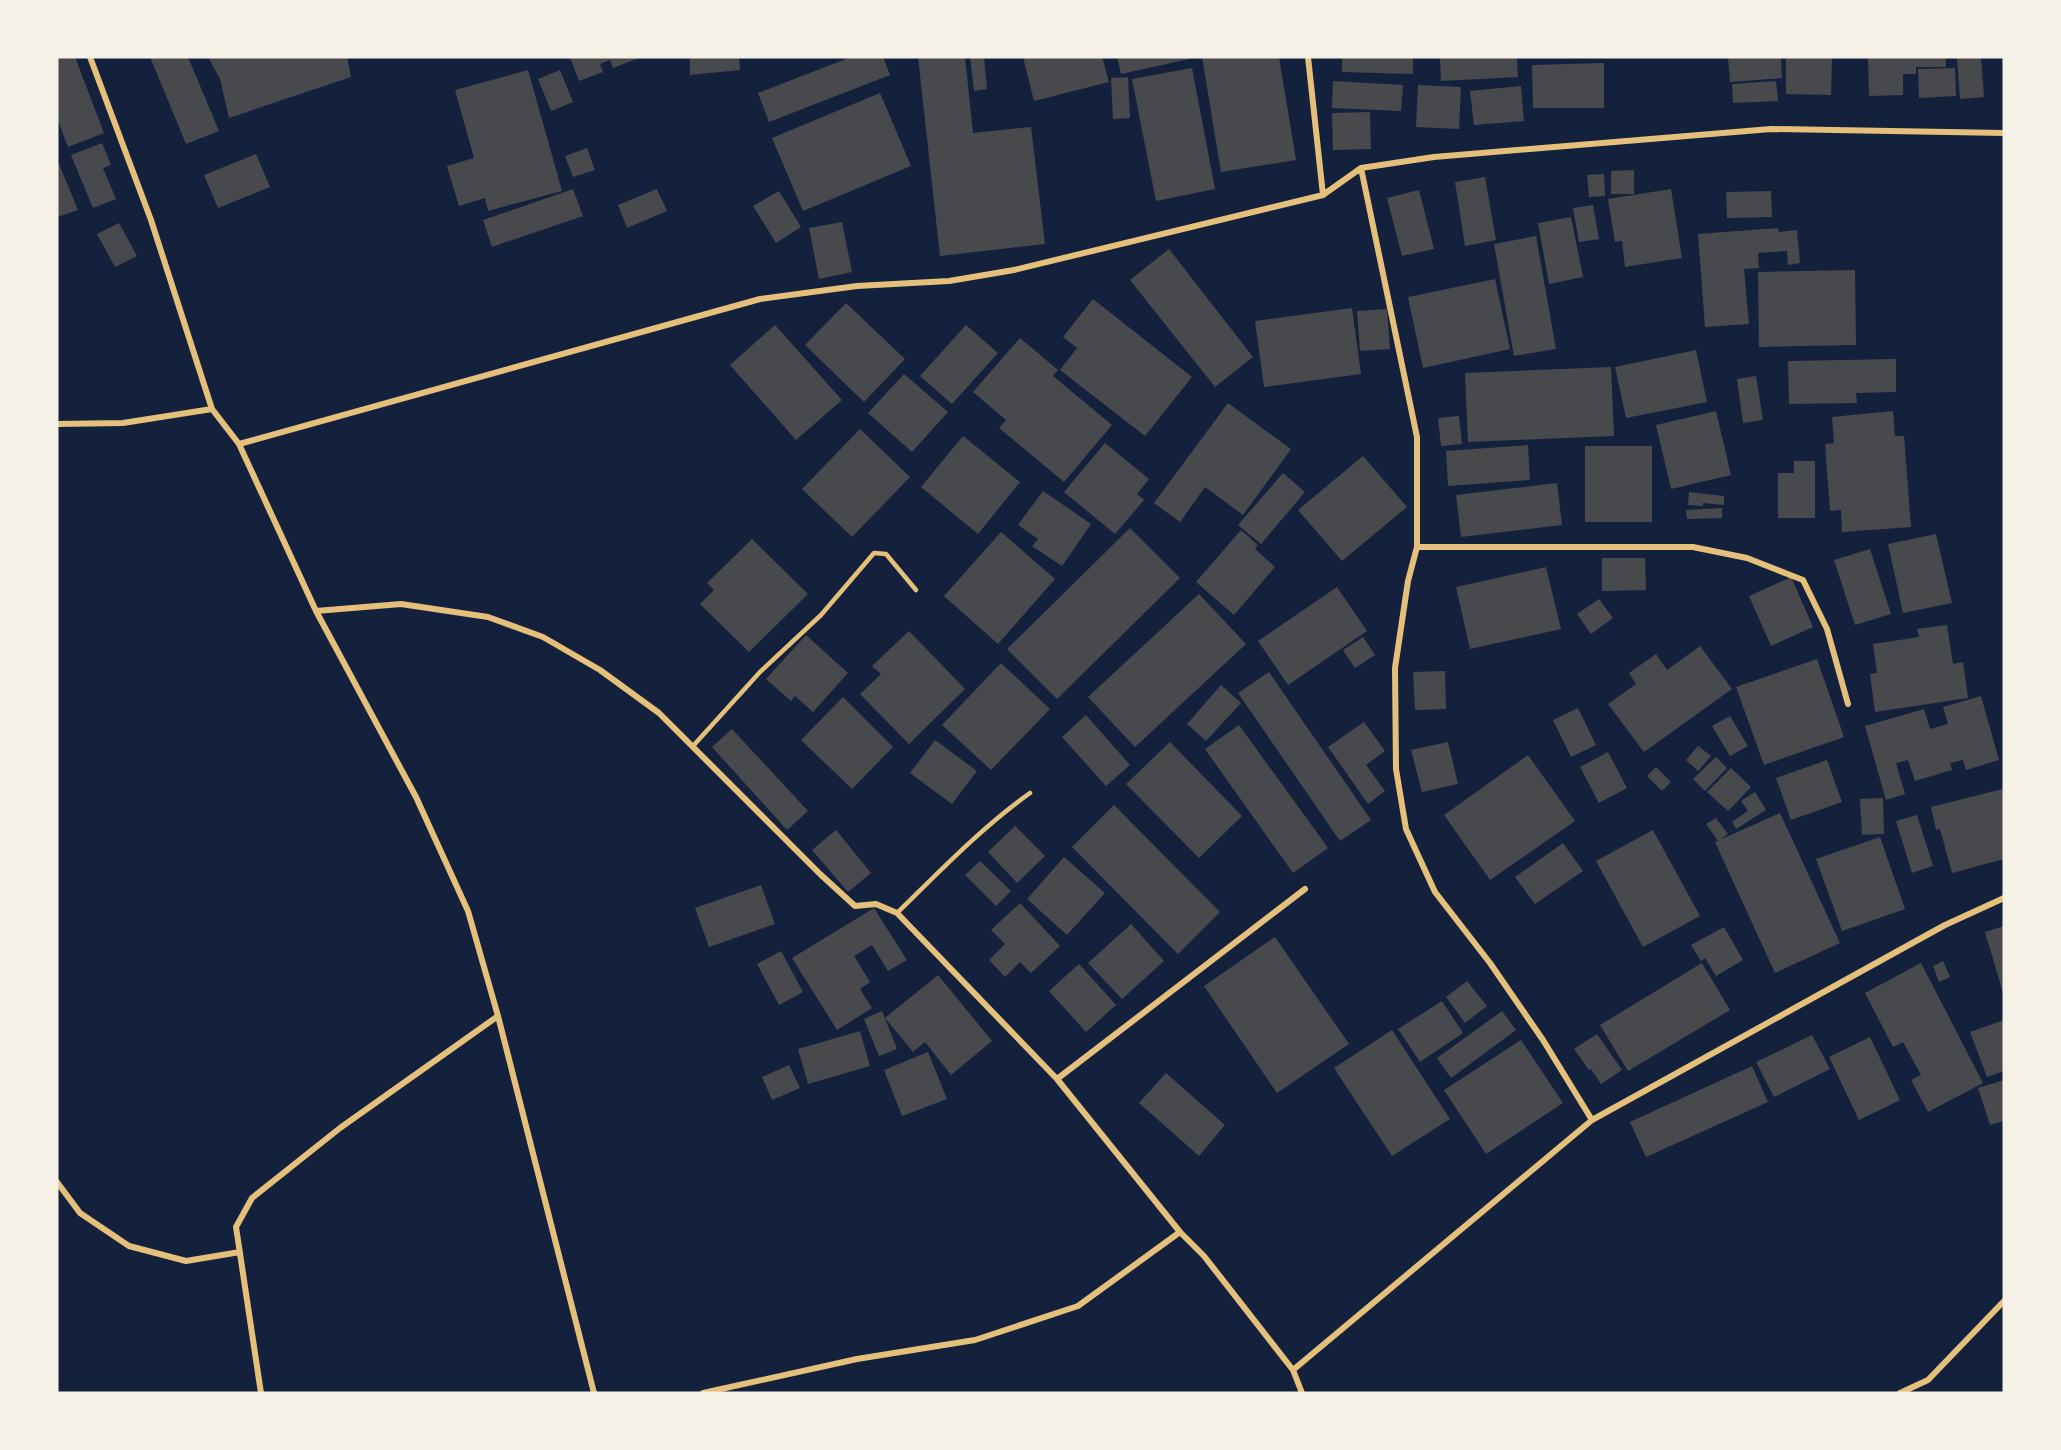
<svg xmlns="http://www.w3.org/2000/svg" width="2061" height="1450" font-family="'Asap Condensed',sans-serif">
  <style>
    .building { fill: #48494c }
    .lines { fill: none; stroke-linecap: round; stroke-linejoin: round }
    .service { stroke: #e5c07b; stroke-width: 4.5 }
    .minor { stroke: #e5c07b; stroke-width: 6 }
  </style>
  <rect width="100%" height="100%" fill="#14213d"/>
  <path class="building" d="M 57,57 L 75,57 L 104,133 L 68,147 L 57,118 Z
    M 150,57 L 188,57 L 219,131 L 186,144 Z
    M 208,57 L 347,57 L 351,77 L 229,118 L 220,79 Z
    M 570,57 L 642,57 L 613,68 L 610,60 L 600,64 L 603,72 L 579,81 Z
    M 690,57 L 739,57 L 740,70 L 690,75 Z
    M 851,57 L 883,57 L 890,75 L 769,122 L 758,93 Z
    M 918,57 L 965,57 L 973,133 L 1031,127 L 1045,244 L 940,256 Z
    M 970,57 L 984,57 L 987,89 L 974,91 Z
    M 1023,57 L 1102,57 L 1109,82 L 1034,101 Z
    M 1117,57 L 1194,57 L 1194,58 L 1121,74 Z
    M 1202,57 L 1279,57 L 1296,160 L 1221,172 Z
    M 1342,57 L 1413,57 L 1413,74 L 1342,72 Z
    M 1440,57 L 1517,57 L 1518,77 L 1441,81 Z
    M 1728,57 L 1781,57 L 1782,78 L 1730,82 Z
    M 1786,57 L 1832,57 L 1831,95 L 1786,94 Z
    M 1868,57 L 1946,57 L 1946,67 L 1916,67 L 1916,74 L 1903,74 L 1903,95 L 1869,96 Z
    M 1957,57 L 1981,57 L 1984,97 L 1960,99 Z
    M 1604,63 L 1604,108 L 1533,108 L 1532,65 Z
    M 1192,68 L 1215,189 L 1156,201 L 1132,79 Z
    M 1955,68 L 1956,96 L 1919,98 L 1918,69 Z
    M 528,70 L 562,191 L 488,211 L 485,198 L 459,206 L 447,166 L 474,158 L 455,90 Z
    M 560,70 L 573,102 L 551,111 L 538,79 Z
    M 1128,77 L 1130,118 L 1113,119 L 1111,78 Z
    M 1333,81 L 1403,85 L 1401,111 L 1332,108 Z
    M 1776,81 L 1778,101 L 1733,103 L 1732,84 Z
    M 1418,85 L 1461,87 L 1459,129 L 1416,127 Z
    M 1521,86 L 1524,121 L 1474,125 L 1470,91 Z
    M 880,93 L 911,166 L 803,211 L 772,138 Z
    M 1370,112 L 1371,149 L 1333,150 L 1332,113 Z
    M 102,143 L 111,165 L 103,168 L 116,199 L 93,208 L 71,155 Z
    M 587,148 L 595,170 L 573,177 L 565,156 Z
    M 256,154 L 270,187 L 218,208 L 204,175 Z
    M 57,159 L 78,210 L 57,217 Z
    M 1634,170 L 1634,194 L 1611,194 L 1611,171 Z
    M 1604,174 L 1605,196 L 1589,197 L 1587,175 Z
    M 1485,177 L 1496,240 L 1465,246 L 1455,182 Z
    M 573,189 L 583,216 L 492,247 L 483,220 Z
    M 657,189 L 667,211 L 627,228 L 618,205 Z
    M 1671,189 L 1682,258 L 1625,267 L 1622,241 L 1615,242 L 1608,199 Z
    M 1419,190 L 1434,249 L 1402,256 L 1387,198 Z
    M 779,191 L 801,227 L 776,243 L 753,206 Z
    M 1771,191 L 1772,217 L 1727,218 L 1726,192 Z
    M 1593,205 L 1599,239 L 1579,242 L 1573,208 Z
    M 1571,217 L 1583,277 L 1549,284 L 1538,223 Z
    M 842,222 L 852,272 L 819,279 L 809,228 Z
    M 119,223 L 137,256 L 115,267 L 97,234 Z
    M 1778,228 L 1779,232 L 1797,230 L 1800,263 L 1788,265 L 1787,251 L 1758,253 L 1759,268 L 1744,269 L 1749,324 L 1705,327 L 1698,234 Z
    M 1536,236 L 1556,349 L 1514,356 L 1494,244 Z
    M 1169,249 L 1253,357 L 1215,387 L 1130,280 Z
    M 1855,270 L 1856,345 L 1759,347 L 1758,272 Z
    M 1495,279 L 1510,349 L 1423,368 L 1408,297 Z
    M 1093,299 L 1192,377 L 1145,436 L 1060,370 L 1077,348 L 1063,337 Z
    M 846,303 L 905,359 L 864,402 L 805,345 Z
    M 1352,308 L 1361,374 L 1264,387 L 1255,321 Z
    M 1387,309 L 1390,349 L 1360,351 L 1357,311 Z
    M 775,325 L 842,400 L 796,440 L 730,365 Z
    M 966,325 L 998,353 L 952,404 L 920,376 Z
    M 1020,338 L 1058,370 L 1053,376 L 1112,425 L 1064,482 L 999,428 L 1006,420 L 973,392 Z
    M 1696,350 L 1707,402 L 1626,418 L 1615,367 Z
    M 1896,359 L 1896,392 L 1856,393 L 1857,403 L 1789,404 L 1788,361 Z
    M 1611,367 L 1614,436 L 1468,442 L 1465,373 Z
    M 904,374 L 948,412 L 912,452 L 868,413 Z
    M 1756,376 L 1763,420 L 1743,423 L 1737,379 Z
    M 1228,403 L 1291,449 L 1243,515 L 1205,487 L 1180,522 L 1154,503 Z
    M 1716,411 L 1731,475 L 1671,489 L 1656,425 Z
    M 1893,411 L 1895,436 L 1904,436 L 1911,527 L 1842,532 L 1841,510 L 1830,511 L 1825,444 L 1834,443 L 1832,417 Z
    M 1459,416 L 1462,444 L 1441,446 L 1438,418 Z
    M 860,429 L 910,477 L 852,537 L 802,489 Z
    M 963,436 L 1020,482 L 978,534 L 921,487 Z
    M 1105,443 L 1149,479 L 1137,494 L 1144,500 L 1115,534 L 1064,492 Z
    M 1528,445 L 1530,480 L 1448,486 L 1446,451 Z
    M 1585,446 L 1652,446 L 1652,522 L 1585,522 Z
    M 1363,456 L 1407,507 L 1342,561 L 1298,510 Z
    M 1794,461 L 1815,461 L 1815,518 L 1778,518 L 1778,473 L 1794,473 Z
    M 1283,473 L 1305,492 L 1261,544 L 1238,525 Z
    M 1557,483 L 1562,525 L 1461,537 L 1456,495 Z
    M 1043,491 L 1091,524 L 1062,566 L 1032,546 L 1038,539 L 1018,525 Z
    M 1689,492 L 1724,496 L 1724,505 L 1703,503 L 1703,506 L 1688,505 Z
    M 1722,508 L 1722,518 L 1687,519 L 1686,510 Z
    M 1130,528 L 1180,578 L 1057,699 L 1007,649 Z
    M 1241,530 L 1258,545 L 1255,549 L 1275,567 L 1234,615 L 1196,582 Z
    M 1001,532 L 1055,579 L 998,644 L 944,596 Z
    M 1936,534 L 1952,603 L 1903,613 L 1888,544 Z
    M 752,539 L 808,594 L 749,652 L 700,604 L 714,590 L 707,583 Z
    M 1870,549 L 1891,614 L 1855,625 L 1834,560 Z
    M 1602,558 L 1645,558 L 1646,590 L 1602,591 Z
    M 1546,567 L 1561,629 L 1470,649 L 1456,587 Z
    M 1791,577 L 1813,627 L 1771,646 L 1749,596 Z
    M 1337,587 L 1367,631 L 1288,685 L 1258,641 Z
    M 1199,594 L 1246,644 L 1135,747 L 1088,697 Z
    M 1599,599 L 1613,618 L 1591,634 L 1577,614 Z
    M 1947,625 L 1953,664 L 1963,662 L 1968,698 L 1875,712 L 1870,674 L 1877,673 L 1873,644 L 1919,637 L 1917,629 Z
    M 909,631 L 965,689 L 909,744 L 860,694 L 881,674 L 872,666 Z
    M 806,635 L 848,673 L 813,712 L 795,696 L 791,701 L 766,679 Z
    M 1363,637 L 1375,655 L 1355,668 L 1343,650 Z
    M 1700,646 L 1732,689 L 1644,752 L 1608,704 L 1636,684 L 1629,673 L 1656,654 L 1667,670 Z
    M 1817,659 L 1844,737 L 1764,765 L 1736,687 Z
    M 1001,663 L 1050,709 L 991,770 L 942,725 Z
    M 1445,671 L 1446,709 L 1415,710 L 1413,672 Z
    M 1269,672 L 1371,820 L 1340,841 L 1238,693 Z
    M 1221,685 L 1241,703 L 1206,741 L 1187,724 Z
    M 1981,696 L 1999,760 L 1966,770 L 1963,760 L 1950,763 L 1952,770 L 1915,781 L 1908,760 L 1896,763 L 1905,794 L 1886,800 L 1865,726 L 1924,709 L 1930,729 L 1948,724 L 1943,707 Z
    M 843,697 L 893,747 L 852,789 L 801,740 Z
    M 1578,708 L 1596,745 L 1571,757 L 1553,720 Z
    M 1086,715 L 1130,765 L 1106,786 L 1062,737 Z
    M 1730,716 L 1748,746 L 1730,756 L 1712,726 Z
    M 1364,722 L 1385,751 L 1366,765 L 1385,791 L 1368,804 L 1328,747 Z
    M 1239,725 L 1328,848 L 1293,873 L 1205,749 Z
    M 732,729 L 808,811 L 787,830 L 712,747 Z
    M 935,740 L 977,771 L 952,804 L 910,773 Z
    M 1170,742 L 1242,816 L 1199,858 L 1126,784 Z
    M 1448,742 L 1458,784 L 1422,792 L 1411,750 Z
    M 1698,746 L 1711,756 L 1698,771 L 1686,760 Z
    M 1608,752 L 1627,788 L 1599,803 L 1580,767 Z
    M 1528,755 L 1575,821 L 1490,880 L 1444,815 Z
    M 1716,757 L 1727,768 L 1705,791 L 1693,779 Z
    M 1827,760 L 1842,802 L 1791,820 L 1776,778 Z
    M 1656,767 L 1671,782 L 1662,791 L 1647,776 Z
    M 1731,768 L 1751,787 L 1728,811 L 1707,792 Z
    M 2002,789 L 2004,797 L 2004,859 L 1952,873 L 1940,829 L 1936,830 L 1931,807 Z
    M 1755,792 L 1766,810 L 1736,829 L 1732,822 L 1748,811 L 1741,801 Z
    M 1883,798 L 1884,834 L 1862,835 L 1860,799 Z
    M 1114,805 L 1220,912 L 1178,954 L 1072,847 Z
    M 1780,813 L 1840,943 L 1775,973 L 1715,842 Z
    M 1917,815 L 1933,866 L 1912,873 L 1896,821 Z
    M 1716,818 L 1728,834 L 1718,841 L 1706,824 Z
    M 1015,826 L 1045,856 L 1017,883 L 988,852 Z
    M 836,830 L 871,873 L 848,892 L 812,850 Z
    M 1653,830 L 1700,916 L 1643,947 L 1596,861 Z
    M 1880,837 L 1905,909 L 1842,931 L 1816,859 Z
    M 1563,843 L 1583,871 L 1535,904 L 1515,877 Z
    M 1064,857 L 1105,893 L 1067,935 L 1027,899 Z
    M 980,861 L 1011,891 L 996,906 L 965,875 Z
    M 761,885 L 775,924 L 709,947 L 695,908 Z
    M 1020,903 L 1060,946 L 1031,973 L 1020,962 L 1005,977 L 989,960 L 1005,944 L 991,930 Z
    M 874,908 L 907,960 L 888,971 L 872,945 L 854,956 L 870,982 L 860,989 L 872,1008 L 837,1030 L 792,958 Z
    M 1131,924 L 1164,961 L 1122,999 L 1088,963 Z
    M 2004,926 L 2004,993 L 2003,993 L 1985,932 Z
    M 1724,927 L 1743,960 L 1716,976 L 1705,958 L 1701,961 L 1691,945 Z
    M 1275,937 L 1349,1044 L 1277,1093 L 1204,986 Z
    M 781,951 L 803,992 L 779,1005 L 757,964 Z
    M 1943,961 L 1950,977 L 1939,982 L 1933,966 Z
    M 1702,963 L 1730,1010 L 1628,1071 L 1600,1025 Z
    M 1921,963 L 1983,1083 L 1928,1112 L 1911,1080 L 1921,1075 L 1903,1042 L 1893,1047 L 1865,993 Z
    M 1079,964 L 1116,1005 L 1086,1032 L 1049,991 Z
    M 938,975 L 992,1041 L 951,1075 L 925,1042 L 913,1052 L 885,1018 Z
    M 1467,981 L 1487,1006 L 1465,1023 L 1446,997 Z
    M 1442,1001 L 1463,1033 L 1420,1062 L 1398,1029 Z
    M 882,1011 L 897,1049 L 879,1056 L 864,1019 Z
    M 1502,1011 L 1516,1030 L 1451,1078 L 1437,1058 Z
    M 2004,1020 L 2004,1071 L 1987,1077 L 1970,1032 Z
    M 1392,1030 L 1450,1119 L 1392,1156 L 1334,1068 Z
    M 860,1031 L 870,1066 L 808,1084 L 798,1049 Z
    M 1597,1034 L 1622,1070 L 1601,1084 L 1591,1069 L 1589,1070 L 1574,1049 Z
    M 1812,1035 L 1830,1069 L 1774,1097 L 1756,1062 Z
    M 1870,1037 L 1900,1100 L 1859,1120 L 1829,1057 Z
    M 1521,1040 L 1563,1103 L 1486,1154 L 1444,1090 Z
    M 928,1052 L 947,1099 L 902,1116 L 884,1070 Z
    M 789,1065 L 800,1088 L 772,1100 L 762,1077 Z
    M 1752,1066 L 1768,1102 L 1646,1157 L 1630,1122 Z
    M 1166,1073 L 1225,1125 L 1199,1156 L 1139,1103 Z
    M 2004,1080 L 2004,1121 L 1990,1125 L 1978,1088 Z"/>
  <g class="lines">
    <path class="service" d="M 693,746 L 760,672 L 821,615 L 874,553 L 886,554 L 916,590
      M 897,913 C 940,871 981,828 1030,793"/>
    <path class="minor" d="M 90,57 L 151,220 L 212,409 L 239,444 L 316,611 L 416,797 L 468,911 L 498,1016 L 594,1393
      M 1308,57 L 1323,195
      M 1361,168 L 1417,437 L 1417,547 L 1408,581 L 1395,668 L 1396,769 L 1406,829 L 1435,892 L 1490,963 L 1543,1040 L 1592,1120
      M 57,424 L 123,423 L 212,409
      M 239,444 L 760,299 L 857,286 L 949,281 L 1014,270 L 1323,195 L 1361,168 L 1434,157 L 1771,129 L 2004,133
      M 1417,547 L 1693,547 L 1747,558 L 1803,580 L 1827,629 L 1848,704
      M 316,611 L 401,604 L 488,617 L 543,637 L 600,670 L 659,713 L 820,874 L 855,906 L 876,904 L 897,913 L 1057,1079 L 1180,1232 L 1204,1256 L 1293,1370 L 1302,1393
      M 1057,1079 L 1305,889
      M 57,1182 L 80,1213 L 129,1246 L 186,1261 L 240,1252
      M 1293,1370 L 1592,1120 L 1945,925 L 2004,898
      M 261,1393 L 236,1227 L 252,1198 L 340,1128 L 498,1016
      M 703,1393 L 857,1359 L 975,1340 L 1078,1306 L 1180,1232
      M 1900,1393 L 1928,1380 L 2004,1301"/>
  </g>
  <rect width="2061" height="1450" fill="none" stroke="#f6f1e7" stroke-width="117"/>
</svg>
